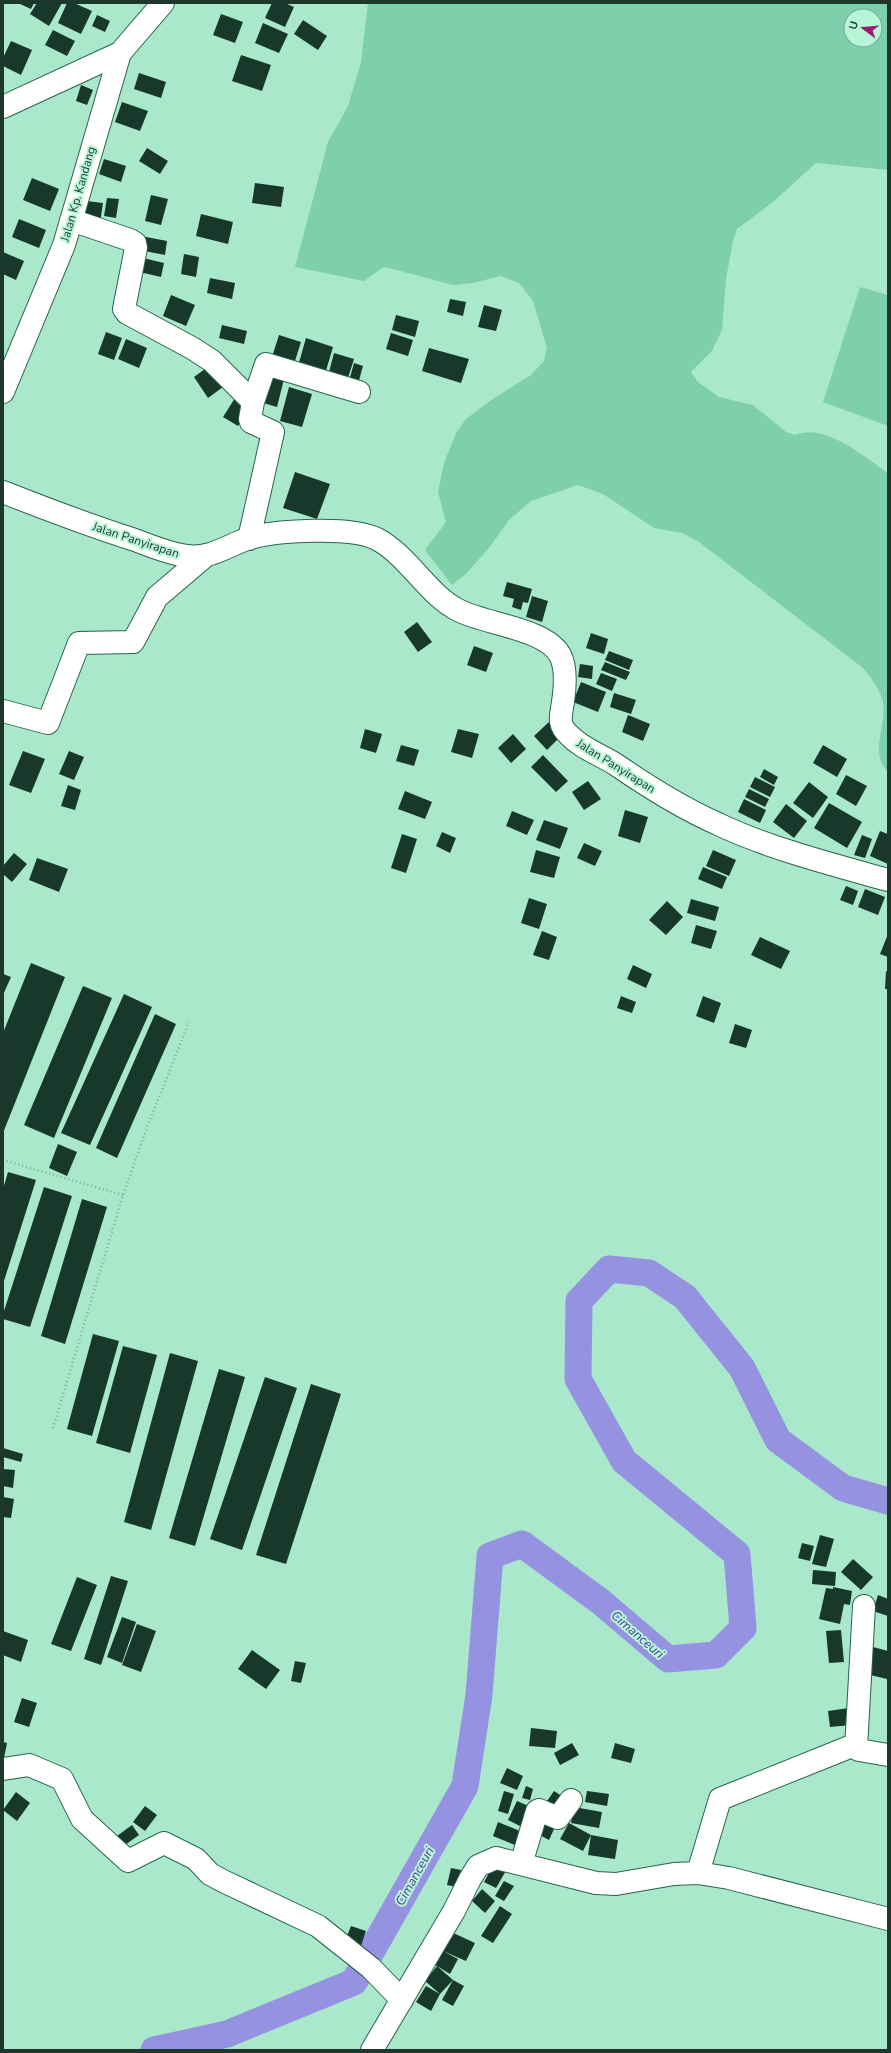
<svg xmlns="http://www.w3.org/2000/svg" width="891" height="2053" font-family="'Nunito Sans',sans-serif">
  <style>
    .green { fill: #7ed0ad; fill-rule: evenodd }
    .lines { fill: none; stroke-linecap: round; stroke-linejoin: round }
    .river { stroke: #9592e1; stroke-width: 27 }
    .building { fill: #17382b }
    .minor-casing { stroke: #28644c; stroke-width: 24 }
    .path { stroke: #7bad96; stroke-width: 2.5; stroke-dasharray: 1 3; stroke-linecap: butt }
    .minor { stroke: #fff; stroke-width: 22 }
    .labels { text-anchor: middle; stroke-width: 4; stroke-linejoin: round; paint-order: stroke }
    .street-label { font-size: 12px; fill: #1e372d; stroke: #b7f5d8 }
    .water-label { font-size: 13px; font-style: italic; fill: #493c97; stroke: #b7f5d8 }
  </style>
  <rect width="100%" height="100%" fill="#aae8cb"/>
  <path class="green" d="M 368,3 L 888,3 L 888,170 L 816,163 L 773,202 L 737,229 L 733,241 L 726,279 L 722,330 L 712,351 L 691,372 L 698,382 L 719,397 L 753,405 L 786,432 L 795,435 C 824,422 865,457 888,473 L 888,772 C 869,754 887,724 883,703 C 881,690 871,678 863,668 L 699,542 L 682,533 L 654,528 L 603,494 L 578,485 L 531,501 L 509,520 L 489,548 L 466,574 L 452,585 L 425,550 L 446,522 L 438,492 L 444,463 L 456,433 L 466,419 L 494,398 L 531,375 L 544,361 L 547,348 L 533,301 L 519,283 L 501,276 L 473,283 L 453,285 L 389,268 L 384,267 L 364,281 L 295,267 L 328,142 L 348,106 L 361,62 ZM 851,16 L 875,16 L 875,40 L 851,40 Z
    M 860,287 L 888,295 L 888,426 L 823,402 Z"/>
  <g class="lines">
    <path class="river" d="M 154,2050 L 227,2034 L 354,1982 L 465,1786 L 479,1695 L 490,1556 L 522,1544 L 601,1602 L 668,1659 L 716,1655 L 743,1628 L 737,1554 L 624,1461 L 578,1379 L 579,1301 L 609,1269 L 649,1273 L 685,1297 L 742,1368 L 778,1440 L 843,1488 L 888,1501"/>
  </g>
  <path class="building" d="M 18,3 L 34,3 L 31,9 Z
    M 37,3 L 62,3 L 49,26 L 30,14 Z
    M 67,3 L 74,3 L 92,11 L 81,34 L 58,23 Z
    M 272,3 L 285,3 L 294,7 L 285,27 L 265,18 Z
    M 221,14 L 243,22 L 235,43 L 213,35 Z
    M 97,15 L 110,21 L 105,32 L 92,26 Z
    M 303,20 L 327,36 L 318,50 L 294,34 Z
    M 263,23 L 288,34 L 279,53 L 255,43 Z
    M 53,30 L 75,41 L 67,56 L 45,45 Z
    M 11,41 L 32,50 L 21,75 L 3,66 L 3,58 Z
    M 241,55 L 271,65 L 262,91 L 232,81 Z
    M 139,73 L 166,82 L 161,98 L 134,89 Z
    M 81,85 L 93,90 L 87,105 L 76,101 Z
    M 122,102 L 148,111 L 140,131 L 115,122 Z
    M 147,148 L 168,161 L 160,174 L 139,161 Z
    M 104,159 L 126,166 L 121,182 L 99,174 Z
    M 32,178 L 59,189 L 50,211 L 23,200 Z
    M 255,183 L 284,187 L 281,207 L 252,203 Z
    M 151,195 L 168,199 L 161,225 L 145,221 Z
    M 107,198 L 119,199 L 116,218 L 104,216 Z
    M 86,201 L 103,203 L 100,223 L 83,220 Z
    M 201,214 L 233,222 L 228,244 L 196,236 Z
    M 19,219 L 46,230 L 39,248 L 12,237 Z
    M 141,236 L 167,241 L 165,255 L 139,250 Z
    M 3,252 L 24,261 L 16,280 L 3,274 Z
    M 184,254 L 199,257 L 196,277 L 181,274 Z
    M 139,257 L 164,263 L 161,277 L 135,271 Z
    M 210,278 L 235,283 L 232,299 L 207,293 Z
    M 171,295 L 195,305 L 186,326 L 163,316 Z
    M 450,299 L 466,302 L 463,316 L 447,312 Z
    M 484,305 L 502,310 L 496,331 L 478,327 Z
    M 396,315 L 419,321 L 415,337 L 392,330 Z
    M 222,325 L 247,331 L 244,344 L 219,338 Z
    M 106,332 L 122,338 L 114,360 L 98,354 Z
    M 391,333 L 413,340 L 408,356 L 386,349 Z
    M 279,335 L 301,342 L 294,364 L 272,357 Z
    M 306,338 L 333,347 L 325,374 L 298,366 Z
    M 126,339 L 147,348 L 139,368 L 118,359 Z
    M 429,348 L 469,359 L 461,383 L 422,371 Z
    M 334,353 L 354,359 L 347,381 L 328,376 Z
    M 354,363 L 363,366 L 358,384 L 349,381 Z
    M 209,366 L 223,387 L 208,398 L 194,377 Z
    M 266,375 L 284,379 L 277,407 L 260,402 Z
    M 289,387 L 312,394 L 302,427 L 280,421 Z
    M 235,398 L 250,407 L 238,426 L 223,417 Z
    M 295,472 L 330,484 L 317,519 L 283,508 Z
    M 507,582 L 532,589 L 528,603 L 523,602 L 521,610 L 512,607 L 514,599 L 503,596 Z
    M 532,596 L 548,601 L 542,622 L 526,617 Z
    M 417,622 L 432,642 L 418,652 L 404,632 Z
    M 591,633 L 608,639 L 604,654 L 586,648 Z
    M 474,646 L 493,653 L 486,672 L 467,665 Z
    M 609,651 L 633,660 L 629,670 L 605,660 Z
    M 605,662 L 630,672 L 626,680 L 601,670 Z
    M 580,664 L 593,666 L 592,679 L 578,677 Z
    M 601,673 L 617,679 L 612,691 L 596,684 Z
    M 581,682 L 606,692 L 598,712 L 573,702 Z
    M 614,693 L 636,700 L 631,714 L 610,707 Z
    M 628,715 L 650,724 L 643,741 L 622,732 Z
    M 551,720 L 564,733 L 547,750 L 534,736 Z
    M 365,729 L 382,734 L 376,753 L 360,748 Z
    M 458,729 L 479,734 L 472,758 L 451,752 Z
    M 513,734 L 526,749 L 511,763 L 498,748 Z
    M 401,745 L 419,750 L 414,766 L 396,761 Z
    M 823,745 L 847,759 L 837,777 L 813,763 Z
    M 23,751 L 45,759 L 31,793 L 9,785 Z
    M 69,751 L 84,757 L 74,780 L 59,774 Z
    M 543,755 L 568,781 L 556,792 L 531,767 Z
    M 764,769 L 778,777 L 774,785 L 760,777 Z
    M 846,775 L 867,786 L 856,806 L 836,794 Z
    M 755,777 L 775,787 L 770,797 L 750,787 Z
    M 588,781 L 601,799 L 584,810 L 572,792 Z
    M 809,782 L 828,797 L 813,818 L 793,803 Z
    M 68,785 L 81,790 L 75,810 L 61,806 Z
    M 749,789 L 769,799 L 765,807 L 745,797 Z
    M 405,791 L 432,802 L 425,819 L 398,809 Z
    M 744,799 L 766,810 L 760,823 L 738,812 Z
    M 829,803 L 862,822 L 847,848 L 814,828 Z
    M 786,804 L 807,821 L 794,838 L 773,822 Z
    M 625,810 L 648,817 L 640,843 L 618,836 Z
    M 512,811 L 534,820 L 527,835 L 506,826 Z
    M 544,820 L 568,828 L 560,849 L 536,840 Z
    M 880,831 L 888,834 L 888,864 L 870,856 Z
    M 442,832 L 456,838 L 450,853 L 436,846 Z
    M 402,834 L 417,839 L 406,873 L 391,868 Z
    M 862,835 L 872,839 L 865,858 L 854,855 Z
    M 584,843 L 602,851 L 595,866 L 577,858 Z
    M 536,850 L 560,857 L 554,878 L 530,872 Z
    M 713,850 L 736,860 L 729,876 L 706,866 Z
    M 14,853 L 27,864 L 12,882 L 3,874 L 3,866 Z
    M 37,858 L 68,869 L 59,892 L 29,880 Z
    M 703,867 L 727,877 L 722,889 L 698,879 Z
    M 846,886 L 858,891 L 853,905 L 840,900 Z
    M 865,889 L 885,897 L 878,915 L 858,907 Z
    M 529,898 L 547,904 L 539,929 L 521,923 Z
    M 691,899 L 719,907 L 715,921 L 687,913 Z
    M 667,901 L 683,917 L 666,935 L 649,920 Z
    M 696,925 L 717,931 L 711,949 L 691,943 Z
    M 542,931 L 557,937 L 549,960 L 533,955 Z
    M 888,934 L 888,957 L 880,954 Z
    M 760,937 L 790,951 L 781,969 L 751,955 Z
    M 31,963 L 65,977 L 3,1133 L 3,1033 Z
    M 633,965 L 652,974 L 646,988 L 627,979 Z
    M 886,971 L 888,972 L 888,989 L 885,989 Z
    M 3,974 L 11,977 L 3,995 Z
    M 83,986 L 112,998 L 54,1138 L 24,1125 Z
    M 124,994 L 152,1007 L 90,1145 L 61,1133 Z
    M 621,996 L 636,1002 L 632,1013 L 617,1008 Z
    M 703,996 L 721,1003 L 714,1023 L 696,1016 Z
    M 155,1014 L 176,1024 L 117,1158 L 96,1148 Z
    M 735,1024 L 752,1030 L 746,1048 L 729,1043 Z
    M 58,1144 L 77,1152 L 67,1176 L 49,1168 Z
    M 8,1172 L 36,1180 L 3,1284 L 3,1189 Z
    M 44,1187 L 72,1196 L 30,1327 L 3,1319 L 3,1314 Z
    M 82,1199 L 107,1207 L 65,1344 L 41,1336 Z
    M 93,1334 L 119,1341 L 92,1436 L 67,1429 Z
    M 123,1346 L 157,1355 L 130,1453 L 96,1443 Z
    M 170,1353 L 198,1361 L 151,1530 L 124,1522 Z
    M 219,1369 L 245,1377 L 195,1546 L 169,1538 Z
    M 265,1377 L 297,1388 L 242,1550 L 210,1539 Z
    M 311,1384 L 341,1394 L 286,1564 L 256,1555 Z
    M 3,1448 L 23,1454 L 21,1462 L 3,1457 Z
    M 3,1469 L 15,1470 L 13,1488 L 3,1486 Z
    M 3,1497 L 14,1499 L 11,1518 L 3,1517 Z
    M 820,1535 L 834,1539 L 826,1567 L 812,1564 Z
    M 802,1543 L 814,1546 L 810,1561 L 798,1558 Z
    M 853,1559 L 873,1577 L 861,1590 L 841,1572 Z
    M 813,1570 L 836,1572 L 835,1586 L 812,1584 Z
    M 111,1576 L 128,1581 L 101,1665 L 84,1659 Z
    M 77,1577 L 97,1585 L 71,1651 L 51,1644 Z
    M 833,1587 L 852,1591 L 850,1605 L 844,1604 L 840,1624 L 819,1619 L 826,1588 L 833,1589 Z
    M 878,1595 L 888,1599 L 888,1616 L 873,1611 Z
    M 122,1617 L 136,1622 L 122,1663 L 107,1657 Z
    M 137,1624 L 156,1631 L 141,1672 L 122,1665 Z
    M 841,1630 L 844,1662 L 829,1663 L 826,1631 Z
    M 3,1631 L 28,1640 L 21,1662 L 3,1655 Z
    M 873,1647 L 888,1651 L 887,1679 L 866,1674 Z
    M 252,1650 L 280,1670 L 266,1689 L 238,1669 Z
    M 295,1661 L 306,1663 L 301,1683 L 291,1681 Z
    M 22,1698 L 37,1703 L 29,1727 L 14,1722 Z
    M 849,1708 L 851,1725 L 830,1727 L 828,1711 Z
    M 531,1728 L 557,1731 L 555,1748 L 529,1746 Z
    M 3,1742 L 7,1743 L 4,1758 L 3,1758 Z
    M 572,1743 L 579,1755 L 560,1765 L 554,1753 Z
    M 615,1743 L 635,1749 L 631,1763 L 611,1758 Z
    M 507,1768 L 523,1776 L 517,1790 L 500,1783 Z
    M 526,1786 L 533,1789 L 530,1800 L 522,1798 Z
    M 504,1791 L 514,1794 L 508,1814 L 498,1811 Z
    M 554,1791 L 565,1798 L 555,1812 L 545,1804 Z
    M 587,1791 L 609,1794 L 607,1806 L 585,1802 Z
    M 16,1792 L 30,1803 L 17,1821 L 3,1810 Z
    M 517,1801 L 531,1807 L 522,1827 L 508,1820 Z
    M 145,1806 L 157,1815 L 145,1831 L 133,1822 Z
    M 574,1807 L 602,1812 L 599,1828 L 571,1823 Z
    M 498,1822 L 520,1831 L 515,1845 L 493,1836 Z
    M 539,1822 L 554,1829 L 549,1840 L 534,1832 Z
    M 569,1823 L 591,1835 L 583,1851 L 560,1839 Z
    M 132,1825 L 139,1835 L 125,1845 L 117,1836 Z
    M 591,1835 L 618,1840 L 615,1859 L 588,1855 Z
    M 495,1862 L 507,1869 L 496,1888 L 484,1882 Z
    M 451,1868 L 461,1870 L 457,1887 L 447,1885 Z
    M 504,1881 L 514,1886 L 504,1901 L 495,1896 Z
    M 482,1889 L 495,1901 L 485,1913 L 472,1901 Z
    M 500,1906 L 512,1914 L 493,1943 L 481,1936 Z
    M 351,1926 L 366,1931 L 361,1946 L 345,1941 Z
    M 449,1931 L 475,1943 L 466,1961 L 443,1951 L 458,1959 L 450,1974 L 437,1966 L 453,1980 L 440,1994 L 425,1981 L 437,1966 L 433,1963 Z
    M 453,1980 L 464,1986 L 453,2006 L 442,2000 Z
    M 426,1986 L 440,1994 L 431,2011 L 416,2002 Z"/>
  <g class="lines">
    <g class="minor-casing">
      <path id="minor" d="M 3,107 L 120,53
        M 71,220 L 130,240 L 135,243 L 136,248 L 124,309 L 127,313 L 192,348 L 212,361 L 253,402 L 250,419 L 251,422 L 273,432 L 249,539
        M 3,392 L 64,245 L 120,53 L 163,3
        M 253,402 L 266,364 L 359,392
        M 3,492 C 46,509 88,525 132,539 C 149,545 169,554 187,556 C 210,559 227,546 247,539 C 274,530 352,526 377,539 C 410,557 427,595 460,611 C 486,624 546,629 560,655 C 567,668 565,688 563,702 C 561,716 557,724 569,735 C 582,749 602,755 618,766 C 650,788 682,808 718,824 C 768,848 834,865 888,880
        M 3,711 L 48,723 L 79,643 L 133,642 L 157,597 L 204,557
        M 864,1606 L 856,1748 L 859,1750 L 888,1755
        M 3,1769 L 29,1765 L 62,1779 L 82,1819 L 128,1861 L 164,1843 L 196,1859 L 210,1874 L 223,1881 L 318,1926 L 371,1968 L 402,2000
        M 521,1864 L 537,1811 L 539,1810 L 558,1818 L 571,1800
        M 698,1873 L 720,1799 L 857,1744
        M 372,2050 L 454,1911 L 470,1879 L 478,1866 L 496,1858 L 596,1883 L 616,1884 L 674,1874 L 698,1873 L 729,1878 L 888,1919"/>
    </g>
    <path class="path" d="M 3,1160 L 123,1195
      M 53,1428 L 123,1195 L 148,1125 L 189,1022"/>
    <use href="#minor" class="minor"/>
  </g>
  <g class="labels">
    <g class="street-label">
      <text transform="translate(78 194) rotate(-74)" y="4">Jalan Kp. Kandang</text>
      <text transform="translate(136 540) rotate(18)" y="4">Jalan Panyirapan</text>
      <text transform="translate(616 766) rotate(32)" y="4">Jalan Panyirapan</text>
    </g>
    <g class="water-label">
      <text transform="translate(638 1634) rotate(41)" y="5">Cimanceuri</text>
      <text transform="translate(414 1876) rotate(-61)" y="5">Cimanceuri</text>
    </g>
  </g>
  <rect width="891" height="2053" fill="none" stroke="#1e372d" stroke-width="8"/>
  <g transform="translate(863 28) rotate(286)"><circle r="19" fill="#b7f5d8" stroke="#7aa994"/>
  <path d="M0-3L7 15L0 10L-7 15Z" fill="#9a1b71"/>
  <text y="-6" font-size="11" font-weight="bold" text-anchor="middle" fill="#1e372d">U</text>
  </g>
</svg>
